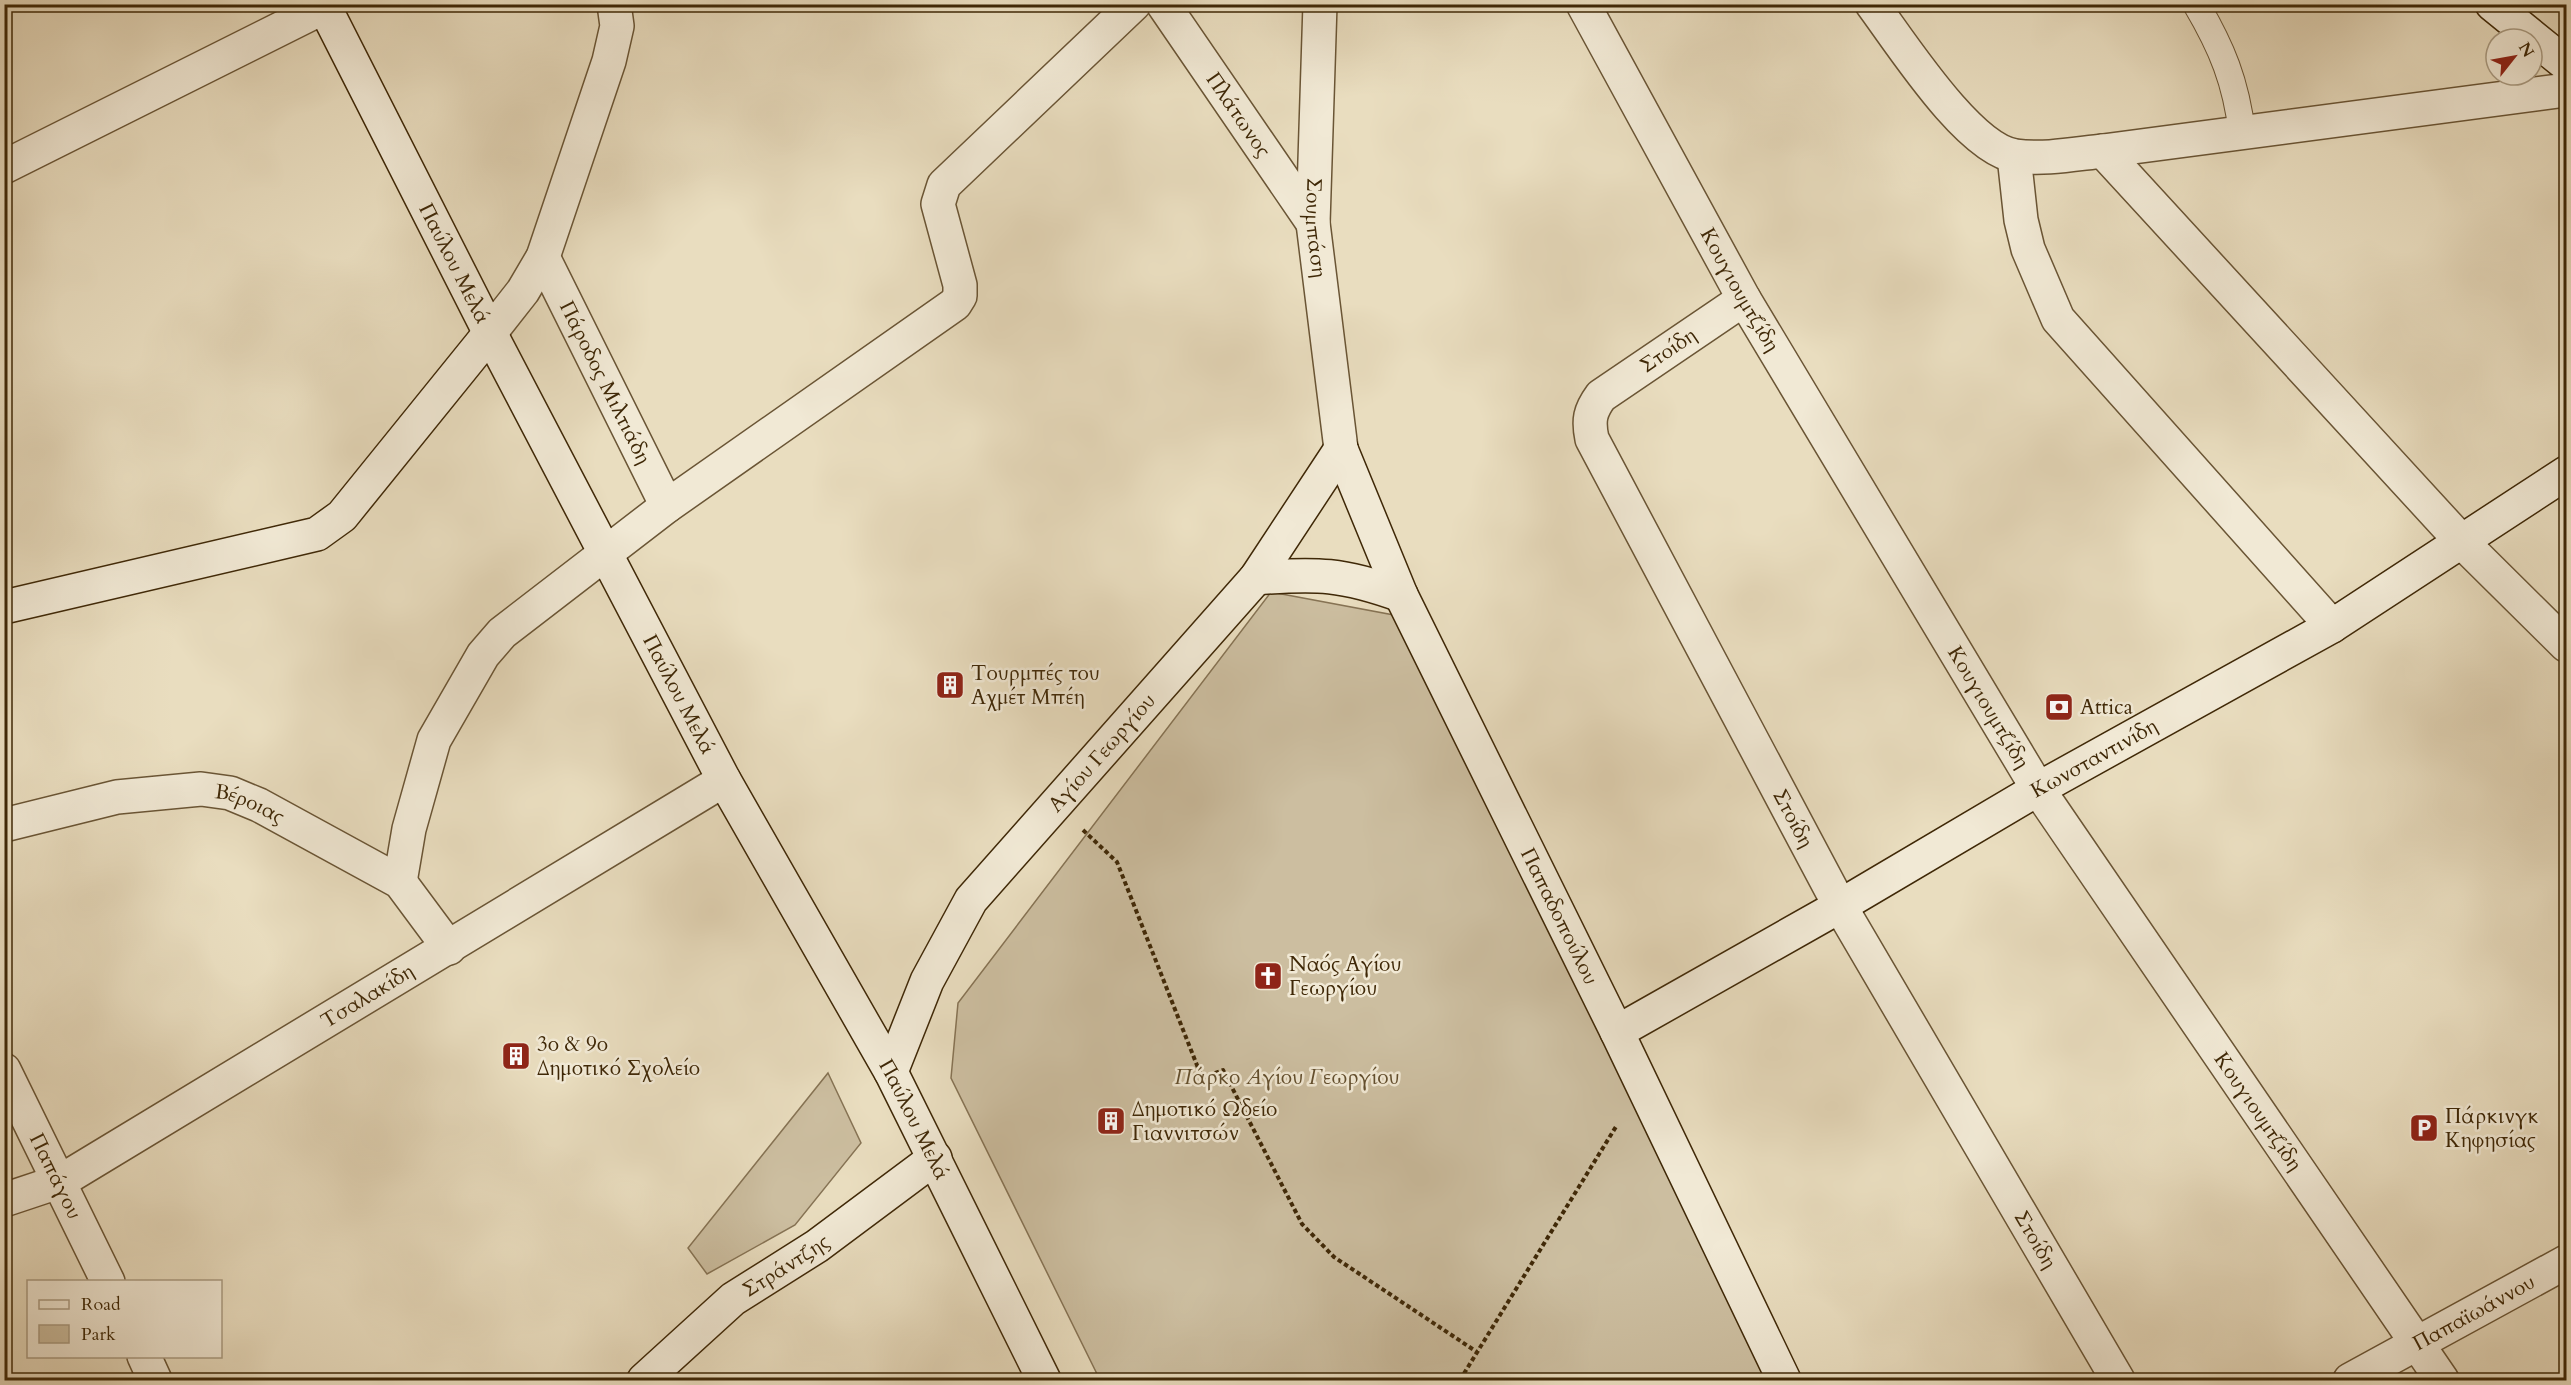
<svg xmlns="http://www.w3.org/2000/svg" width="2571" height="1385" font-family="Cardo,serif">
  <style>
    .green { fill: #ccbea0; stroke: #867354; stroke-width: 1.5 }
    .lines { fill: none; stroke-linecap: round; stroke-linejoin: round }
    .lane-casing { stroke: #6a5535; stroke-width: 28 }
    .street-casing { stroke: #6a5535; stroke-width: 36 }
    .secondary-casing { stroke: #3f2807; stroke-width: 36 }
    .path { stroke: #3f2807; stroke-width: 4; stroke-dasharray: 4.5 3; stroke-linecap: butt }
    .lane { stroke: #f1e9d5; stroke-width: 26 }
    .street { stroke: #f1e9d5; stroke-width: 33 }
    .secondary { stroke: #f1e9d5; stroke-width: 33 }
    .labels { text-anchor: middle; stroke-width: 5; stroke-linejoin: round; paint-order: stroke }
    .street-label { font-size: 21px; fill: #3f2807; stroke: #f1e9d5 }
    .poi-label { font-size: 21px; fill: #3f2807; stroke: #f1e9d5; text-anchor: start }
    .park-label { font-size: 21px; font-style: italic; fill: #624e2d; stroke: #f1e9d5 }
  </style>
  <rect width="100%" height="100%" fill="#e9ddbf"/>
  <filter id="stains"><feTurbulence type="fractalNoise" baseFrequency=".00333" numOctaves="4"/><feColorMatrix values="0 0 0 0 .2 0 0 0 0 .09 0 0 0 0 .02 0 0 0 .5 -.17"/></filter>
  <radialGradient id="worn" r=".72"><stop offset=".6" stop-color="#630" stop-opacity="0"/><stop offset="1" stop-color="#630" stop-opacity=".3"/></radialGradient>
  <path class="green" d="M 1271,592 L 1399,616 L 1766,1375 L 1764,1380 L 1100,1380 L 951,1078 L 958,1003 Z
    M 828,1073 L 861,1143 L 795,1225 L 707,1274 L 688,1248 Z"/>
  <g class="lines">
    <g class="lane-casing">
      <path id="lane" d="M 2196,4 C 2222,48 2236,82 2242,133"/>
    </g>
    <g class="street-casing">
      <g id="street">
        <path id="s1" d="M 1163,4 L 1313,223"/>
        <path id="s2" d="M 1320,4 L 1313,223 L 1341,449"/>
        <path id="s3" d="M 1583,4 L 1744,299 L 2038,789 L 2442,1380"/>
        <path d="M 1872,4 C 1901,43 1969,150 2016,156 C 2044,160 2075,154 2103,151 L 2566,90"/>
        <path d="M 2103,151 L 2463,543 L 2566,645"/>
        <path d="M 2014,156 L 2021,220 L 2028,249 L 2058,319 L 2332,626"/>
        <path d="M 4,167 L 324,7"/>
        <path id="s4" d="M 543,257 L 667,506"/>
        <path id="s5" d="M 1744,299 L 1601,396 C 1590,411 1588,420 1592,439 L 1840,906 L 2118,1380"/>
        <path d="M 490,333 L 523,291 L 543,257 L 609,61 L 617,26 L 614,4"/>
        <path id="s6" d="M 4,825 L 117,797 L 201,789 L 230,793 L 259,805 L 400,882 L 449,948"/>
        <path d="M 400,882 L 409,829 L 434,740 L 483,655 L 502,633 L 667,506 L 955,304 L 960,296 L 960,285 L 938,204 L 944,185 L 1134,4"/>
        <path id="s7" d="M 4,1070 L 108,1282"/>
        <path id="s8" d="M 4,1200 L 61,1181 L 724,780"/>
        <path d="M 144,1356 L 155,1380"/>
        <path id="s9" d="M 2350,1380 L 2566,1262"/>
      </g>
    </g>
    <g class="secondary-casing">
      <g id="secondary">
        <path id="s10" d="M 323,4 L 490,333 L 724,780 L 891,1072 L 1044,1380"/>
        <path d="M 2492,4 L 2566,64"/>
        <path id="s11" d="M 1341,449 L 1401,595 L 1617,1032 L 1784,1380"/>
        <path d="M 1256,578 C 1317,573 1343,574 1401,595"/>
        <path d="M 4,607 L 317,534 L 342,516 L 490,333"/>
        <path id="s12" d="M 1617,1032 L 1840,906 L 2038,789 L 2332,626 L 2566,473"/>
        <path id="s13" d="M 891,1072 L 927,981 L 971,900 L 1256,578 L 1341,449"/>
        <path id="s14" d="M 644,1380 L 733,1299 L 817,1246 L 935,1158"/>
      </g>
    </g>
    <path class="path" d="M 1083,830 L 1117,862 L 1202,1078 L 1223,1070 L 1302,1224 L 1334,1257 L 1477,1352
      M 1460,1380 L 1617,1125"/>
    <use href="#lane" class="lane"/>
    <use href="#street" class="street"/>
    <use href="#secondary" class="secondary"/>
  </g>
  <defs>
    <g id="building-square" transform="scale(1.5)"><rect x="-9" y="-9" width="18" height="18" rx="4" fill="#8f2418" stroke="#f1e9d5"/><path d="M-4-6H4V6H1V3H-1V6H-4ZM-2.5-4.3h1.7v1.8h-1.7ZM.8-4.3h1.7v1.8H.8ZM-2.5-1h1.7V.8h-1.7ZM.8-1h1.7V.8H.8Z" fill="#fff"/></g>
    <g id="bank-square" transform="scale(1.5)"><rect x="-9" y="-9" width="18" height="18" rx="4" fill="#8f2418" stroke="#f1e9d5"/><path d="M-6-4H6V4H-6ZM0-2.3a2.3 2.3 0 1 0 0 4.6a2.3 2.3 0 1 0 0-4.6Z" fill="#fff"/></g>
    <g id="church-square" transform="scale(1.5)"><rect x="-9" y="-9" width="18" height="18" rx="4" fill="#8f2418" stroke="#f1e9d5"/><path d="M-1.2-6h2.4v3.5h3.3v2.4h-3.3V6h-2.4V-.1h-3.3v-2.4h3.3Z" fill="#fff"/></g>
    <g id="parking-square" transform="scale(1.5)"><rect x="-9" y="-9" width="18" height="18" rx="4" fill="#8f2418" stroke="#f1e9d5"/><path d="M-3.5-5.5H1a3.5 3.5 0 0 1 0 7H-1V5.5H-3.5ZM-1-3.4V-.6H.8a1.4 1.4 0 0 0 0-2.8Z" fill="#fff"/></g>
  </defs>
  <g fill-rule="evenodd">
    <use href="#building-square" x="950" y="685"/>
    <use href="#bank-square" x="2059" y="707"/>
    <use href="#church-square" x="1268" y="976"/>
    <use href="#building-square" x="516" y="1056"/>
    <use href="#building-square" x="1111" y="1121"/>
    <use href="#parking-square" x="2424" y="1128"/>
  </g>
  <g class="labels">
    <g class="street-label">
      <text dy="7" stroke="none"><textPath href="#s1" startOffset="134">Πλάτωνος</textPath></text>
      <text dy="7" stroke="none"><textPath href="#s2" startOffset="224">Σουμπάση</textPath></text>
      <text dy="7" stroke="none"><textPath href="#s10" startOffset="291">Παύλου Μελά</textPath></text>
      <text dy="7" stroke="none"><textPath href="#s3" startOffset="326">Κουγιουμτζίδη</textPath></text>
      <text transform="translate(1668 350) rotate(-34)" y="7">Στοίδη</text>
      <text dy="7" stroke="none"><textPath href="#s4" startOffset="140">Πάροδος Μιλτιάδη</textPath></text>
      <text dy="7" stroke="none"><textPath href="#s10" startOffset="777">Παύλου Μελά</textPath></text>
      <text dy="7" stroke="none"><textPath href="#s3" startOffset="812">Κουγιουμτζίδη</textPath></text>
      <text dy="7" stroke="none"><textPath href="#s13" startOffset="387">Αγίου Γεωργίου</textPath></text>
      <text dy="7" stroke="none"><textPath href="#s12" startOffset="550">Κωνσταντινίδη</textPath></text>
      <text dy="7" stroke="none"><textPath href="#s6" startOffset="252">Βέροιας</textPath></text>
      <text dy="7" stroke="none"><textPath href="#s5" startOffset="648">Στοίδη</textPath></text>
      <text dy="7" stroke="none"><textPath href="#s11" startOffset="516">Παπαδοπούλου</textPath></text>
      <text dy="7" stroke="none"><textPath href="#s8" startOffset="418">Τσαλακίδη</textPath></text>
      <text dy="7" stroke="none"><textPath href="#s3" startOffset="1298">Κουγιουμτζίδη</textPath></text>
      <text dy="7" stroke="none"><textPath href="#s10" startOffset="1263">Παύλου Μελά</textPath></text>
      <text dy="7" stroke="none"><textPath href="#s7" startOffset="118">Παπάγου</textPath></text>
      <text dy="7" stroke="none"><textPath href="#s5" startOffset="1134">Στοίδη</textPath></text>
      <text dy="7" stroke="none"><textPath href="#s14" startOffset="183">Στράντζης</textPath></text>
      <text dy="7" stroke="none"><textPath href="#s9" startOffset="141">Παπαϊωάννου</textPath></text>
    </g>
    <g class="poi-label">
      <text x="971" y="680">Τουρμπές του<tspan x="971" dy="24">Αχμέτ Μπέη</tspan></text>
      <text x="2080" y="714">Attica</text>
      <text x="1289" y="971">Ναός Αγίου<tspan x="1289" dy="24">Γεωργίου</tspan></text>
      <text x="537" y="1051">3ο &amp; 9ο<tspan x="537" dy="24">Δημοτικό Σχολείο</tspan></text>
      <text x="1132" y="1116">Δημοτικό Ωδείο<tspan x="1132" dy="24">Γιαννιτσών</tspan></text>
      <text x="2445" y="1123">Πάρκινγκ<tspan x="2445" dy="24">Κηφησίας</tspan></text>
    </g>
    <g class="park-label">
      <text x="1287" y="1084">Πάρκο Αγίου Γεωργίου</text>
    </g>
  </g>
  <rect width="2571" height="1385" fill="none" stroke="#e9ddbf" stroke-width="24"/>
  <rect x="6" y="6" width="2559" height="1373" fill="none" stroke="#3f2807" stroke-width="3"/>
  <rect x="12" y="12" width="2547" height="1361" fill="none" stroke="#3f2807" stroke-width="1.5"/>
  <rect x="27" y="1280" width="195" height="78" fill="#f1e9d5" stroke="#aa9c83" stroke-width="1.5"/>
  <rect x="39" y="1300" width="30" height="9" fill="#f1e9d5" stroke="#aa9c83" stroke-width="1.5"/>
  <text x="81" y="1310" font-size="18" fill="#3f2807">Road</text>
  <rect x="39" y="1325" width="30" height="18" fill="#ccbea0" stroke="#aa9c83" stroke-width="1.5"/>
  <text x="81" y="1340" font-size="18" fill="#3f2807">Park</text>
  <g transform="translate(2514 57) rotate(59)"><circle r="28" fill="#f1e9d5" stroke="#aa9c83" stroke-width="1.5"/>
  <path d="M0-4.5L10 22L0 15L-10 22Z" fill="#8f2418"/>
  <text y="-9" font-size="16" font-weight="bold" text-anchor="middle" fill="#3f2807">N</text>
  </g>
  <rect width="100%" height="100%" filter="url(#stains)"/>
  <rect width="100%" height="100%" fill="url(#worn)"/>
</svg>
